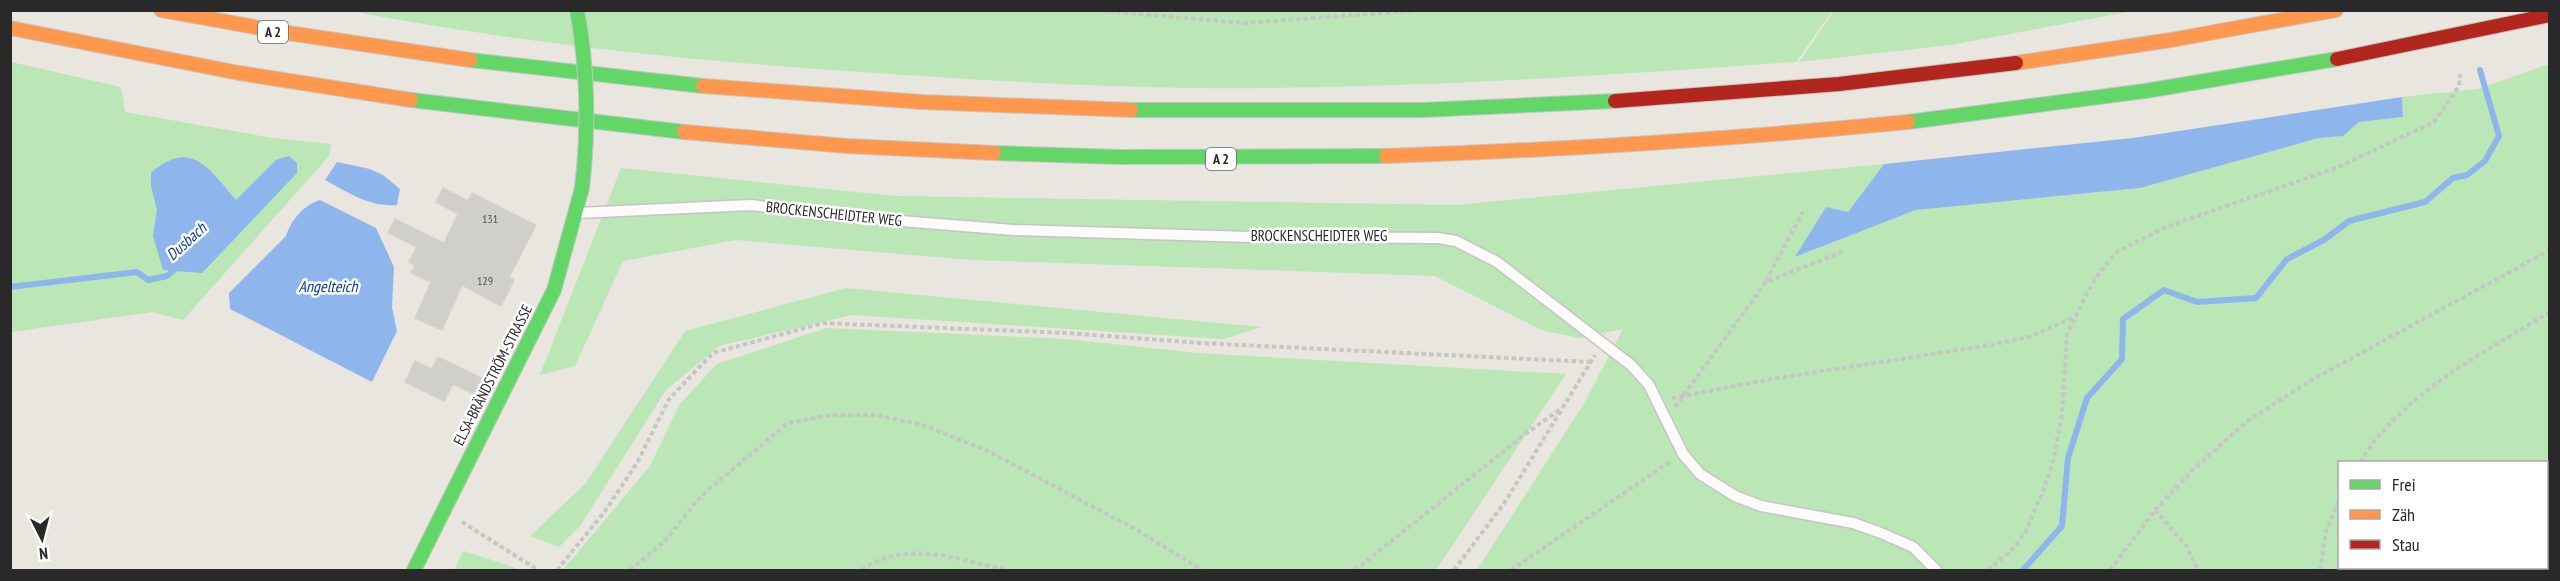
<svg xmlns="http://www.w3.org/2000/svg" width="2560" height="581" font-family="'PT Sans Narrow',sans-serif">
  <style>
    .green { fill: #bbe6b5; fill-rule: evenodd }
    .water { fill: #8eb6ed }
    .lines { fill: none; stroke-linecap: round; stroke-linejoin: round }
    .stream { stroke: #8eb6ed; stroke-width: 6 }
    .building { fill: #d1cfc9; stroke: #d3d2cb; stroke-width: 1.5 }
    .lane-casing { stroke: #c6c4c4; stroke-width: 13 }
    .fast-casing { stroke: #c6c4c4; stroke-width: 16 }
    .slow-casing { stroke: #c6c4c4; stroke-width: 16 }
    .jam-casing { stroke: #c6c4c4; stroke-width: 16 }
    .path { stroke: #c6c6c5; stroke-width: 4; stroke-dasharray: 4.5 3; stroke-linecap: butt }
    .lane { stroke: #fcfbfa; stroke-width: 10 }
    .fast { stroke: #63d668; stroke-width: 14 }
    .slow { stroke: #ff974d; stroke-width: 14 }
    .jam { stroke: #b3261e; stroke-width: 14 }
    .fast-bridge-casing { stroke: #c6c4c4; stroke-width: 16; stroke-linecap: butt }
    .fast-bridge { stroke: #63d668; stroke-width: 14 }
    .labels { text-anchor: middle; stroke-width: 5; stroke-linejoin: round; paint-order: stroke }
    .number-label { font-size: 12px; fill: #545352 }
    .shield { fill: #fff; stroke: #696969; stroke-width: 1.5 }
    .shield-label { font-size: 14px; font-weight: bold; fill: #292929 }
    .street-label { font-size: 15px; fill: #292929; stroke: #fff }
    .water-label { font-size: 16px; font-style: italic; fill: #083b9f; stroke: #fff }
  </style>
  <rect width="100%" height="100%" fill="#e8e6de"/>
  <path class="green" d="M 350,11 L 1832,11 L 1796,62 C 1595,76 1393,90 1191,88 C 1082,86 973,80 863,72 C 691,61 519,43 350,11 Z
    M 1834,11 L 1834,10 L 2133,11 L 1950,45 L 1799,62 Z
    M 11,62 L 121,87 L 125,112 L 273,138 L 331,144 L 329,156 L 183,320 L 152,312 L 11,332 Z
    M 2549,64 L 2549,570 L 1477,570 L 1585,402 L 1623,329 L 1580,338 L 1544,331 L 1435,276 L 972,260 L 736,240 L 623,261 L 575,366 L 540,375 L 621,168 L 895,196 L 1456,205 L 1884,164 L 1848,212 L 1826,207 L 1796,257 L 1916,210 L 2140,188 L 2319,138 L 2343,136 L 2359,122 L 2403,117 L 2402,97 L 2478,89 ZM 2340,462 L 2546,462 L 2546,568 L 2340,568 Z
    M 846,288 L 1261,327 L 1224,339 L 852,315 L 719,346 L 666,390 L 580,526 L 559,547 L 530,536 L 586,483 L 685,331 Z
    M 827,328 L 1066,339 L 1197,353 L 1566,374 L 1436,570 L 563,570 L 650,466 L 680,404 L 717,364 Z
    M 463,551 L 464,551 L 522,570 L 454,570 Z"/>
  <path class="water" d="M 2402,97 L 2403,117 L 2359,122 L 2343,136 L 2319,138 L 2140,188 L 1916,210 L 1795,257 L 1826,207 L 1848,212 L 1884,164 L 2133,138 Z
    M 289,156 L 297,163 L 297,173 L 202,273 L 163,270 L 153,236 L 157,210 L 151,186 L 151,173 C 191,137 210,170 236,200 L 276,160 Z
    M 337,162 L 370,169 L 383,175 L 400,189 L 397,205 C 369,207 349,193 325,180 Z
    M 320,200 L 376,228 L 394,267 L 392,308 L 397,331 L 372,382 L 230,309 L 229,293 L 286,236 C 291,220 304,205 320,200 Z"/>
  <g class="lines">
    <path class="stream" d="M 10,287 L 137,272 L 148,280 L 167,276 L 179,266
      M 2023,570 L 2062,526 L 2068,458 L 2087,398 L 2122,359 L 2123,319 L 2164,290 L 2197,302 L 2256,298 L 2287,259 L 2324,240 L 2349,221 L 2425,202 L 2453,178 L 2467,175 L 2485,161 L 2499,136 L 2480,70"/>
  </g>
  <path class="building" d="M 443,188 L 468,201 L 472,193 L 536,225 L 509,277 L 514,280 L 501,306 L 462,285 L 442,330 L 415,318 L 431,282 L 411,273 L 415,265 L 409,262 L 417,247 L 388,233 L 395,219 L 444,243 L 458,214 L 436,202 Z
    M 438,357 L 482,378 L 474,394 L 453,384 L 444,401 L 405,382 L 415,361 L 432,369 Z"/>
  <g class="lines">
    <g class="lane-casing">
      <path id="lane" d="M 578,213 L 751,205 L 826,215 L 1013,230 L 1250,237 L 1438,238 L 1456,241 L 1497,262 L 1631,365 L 1649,385 L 1683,454 L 1700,474 L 1735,496 L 1761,506 L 1853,523 L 1881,533 L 1913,547 L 1936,570"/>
    </g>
    <g class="fast-casing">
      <path id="fast" d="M 470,60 L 703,86
        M 411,100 L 684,132
        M 1131,110 L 1422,110 L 1615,101
        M 1908,122 L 2145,91 L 2337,59
        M 994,153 L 1120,157 L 1386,156
        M 414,570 L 554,290 L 582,188"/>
    </g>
    <g class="slow-casing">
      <path id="slow" d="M 161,10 L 288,33 L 470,60
        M 10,28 L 239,73 L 411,100
        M 2016,63 L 2171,40 L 2336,10
        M 703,86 L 922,102 L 1131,110
        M 684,132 L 847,146 L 994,153
        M 1386,156 C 1561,150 1734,139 1908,122"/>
    </g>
    <g class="jam-casing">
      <path id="jam" d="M 2337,59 L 2550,15
        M 1615,101 L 1839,84 L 2016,63"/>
    </g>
    <path class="path" d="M 1094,10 L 1244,23 L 1425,10
      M 1468,10 L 1566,10
      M 1766,281 L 1803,212
      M 1672,398 L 1772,379 L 1991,345 L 2029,337 L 2072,318
      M 1675,407 L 1766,282 L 1844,251
      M 2360,462 C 2400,395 2485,352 2550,312
      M 2155,510 L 2187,547 L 2198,570
      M 462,522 L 538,570
      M 557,570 L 606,510 L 638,461 L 669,399 L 713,353 L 823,323 L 1067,333 L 1200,343 L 1590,362
      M 630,570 L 664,542 L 702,495 L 788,423 L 831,415 L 875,415 L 923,425 L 986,450 L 1137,530 L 1202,570
      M 862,570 C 904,539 959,559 1005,570
      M 1355,570 L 1524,435 L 1562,408
      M 1454,570 L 1505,502 L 1595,355
      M 1511,570 L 1671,461
      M 1988,570 L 2013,549 L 2025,533 L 2043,491 L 2053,462 L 2062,414 L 2067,335 L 2087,293 L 2101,270 L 2118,251 L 2166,227 L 2336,168 L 2434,122 L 2459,86 L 2460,74
      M 2110,570 L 2155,510 L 2195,468 L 2246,422 L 2310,381 L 2550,250
      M 2320,570 L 2326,532 L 2340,497"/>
    <use href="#lane" class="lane"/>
    <use href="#fast" class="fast"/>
    <use href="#slow" class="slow"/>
    <use href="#jam" class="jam"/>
    <g class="fast-bridge-casing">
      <path id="fast-bridge" d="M 577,10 C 588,70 589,128 582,188"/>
    </g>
    <use href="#fast-bridge" class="fast-bridge"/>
  </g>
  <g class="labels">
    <g class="number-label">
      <text x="490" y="223">131</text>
      <text x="485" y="285">129</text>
    </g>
    <g class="shield">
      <rect x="258" y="21" width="30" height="22" rx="4.5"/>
      <rect x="1206" y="148" width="30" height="22" rx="4.5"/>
    </g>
    <g class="shield-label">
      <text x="273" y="37">A 2</text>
      <text x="1221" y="164">A 2</text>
    </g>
    <g class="street-label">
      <text transform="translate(834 214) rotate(6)" y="5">BROCKENSCHEIDTER WEG</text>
      <text x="1319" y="241">BROCKENSCHEIDTER WEG</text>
      <text transform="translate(493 375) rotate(-63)" y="5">ELSA-BRÄNDSTRÖM-STRASSE</text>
    </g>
    <g class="water-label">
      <text transform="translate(186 241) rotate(-42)" y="6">Dusbach</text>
      <text x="328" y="292">Angelteich</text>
    </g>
  </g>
  <rect width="2560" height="581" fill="none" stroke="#292929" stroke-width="24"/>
  <rect x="2338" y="461" width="210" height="108" fill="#ffffff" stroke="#a9a9a9" stroke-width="1.5"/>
  <rect x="2350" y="480" width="30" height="9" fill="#63d668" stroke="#a9a9a9" stroke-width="1.5"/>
  <text x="2392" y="491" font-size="18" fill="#292929">Frei</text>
  <rect x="2350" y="510" width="30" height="9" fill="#ff974d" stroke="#a9a9a9" stroke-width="1.5"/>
  <text x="2392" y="521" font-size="18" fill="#292929">Zäh</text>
  <rect x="2350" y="540" width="30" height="9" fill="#b3261e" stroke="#a9a9a9" stroke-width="1.5"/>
  <text x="2392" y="551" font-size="18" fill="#292929">Stau</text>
  <g transform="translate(42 539) rotate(174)" stroke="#ffffff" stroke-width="4.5" paint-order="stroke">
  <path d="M0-4.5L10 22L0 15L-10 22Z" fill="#292929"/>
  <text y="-9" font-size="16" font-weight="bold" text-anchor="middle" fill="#292929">N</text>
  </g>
</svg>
